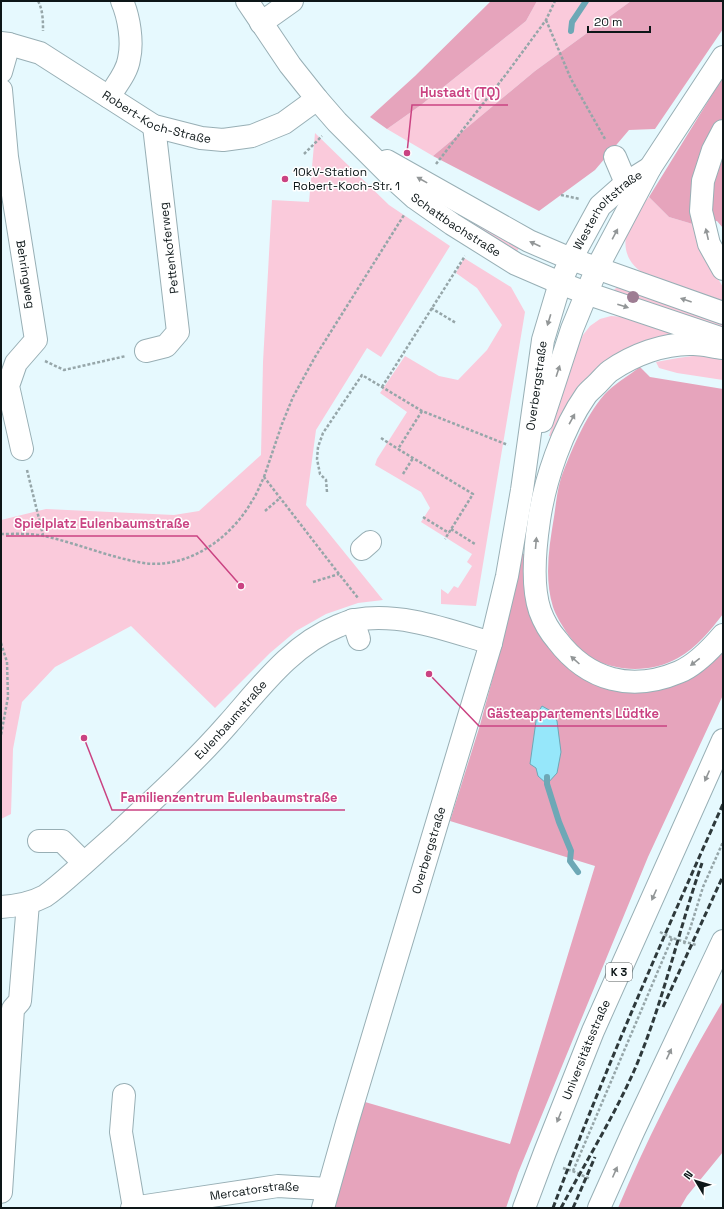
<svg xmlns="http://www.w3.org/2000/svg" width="724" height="1209" font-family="'Space Grotesk',sans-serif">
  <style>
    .green { fill: #facadb }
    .forest { fill: #e6a4bc }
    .water { fill: #96e7fa; stroke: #6da8b6 }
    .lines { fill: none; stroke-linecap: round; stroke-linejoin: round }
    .stream { stroke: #6da8b6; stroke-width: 6 }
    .minor-casing { stroke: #98afb5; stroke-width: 24 }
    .highway-casing { stroke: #98afb5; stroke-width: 24 }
    .path { stroke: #96a6a9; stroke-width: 2.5; stroke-dasharray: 3 2; stroke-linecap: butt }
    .minor { stroke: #fff; stroke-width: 22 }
    .highway { stroke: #fff; stroke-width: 22 }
    .rail { stroke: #2e393b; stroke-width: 3; stroke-dasharray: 6 3; stroke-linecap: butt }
    .tree { fill: #9e7d93 }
    .oneway { fill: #929697 }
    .poi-dot { fill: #ca4382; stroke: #fff; stroke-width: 1.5 }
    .labels { text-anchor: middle; stroke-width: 3; stroke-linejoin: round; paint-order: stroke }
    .shield { fill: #fff; stroke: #565c5d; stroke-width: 1 }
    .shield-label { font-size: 11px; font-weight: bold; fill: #0d1618 }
    .street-label { font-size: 12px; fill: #0d1618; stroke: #fff }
    .poi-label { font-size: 12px; fill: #0d1618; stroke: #fff; text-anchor: start }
    .leader { fill: none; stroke: #ca4382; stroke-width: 1.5 }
    .callout-dot { fill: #ca4382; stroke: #fff; stroke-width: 1.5 }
    .callout-label { font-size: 13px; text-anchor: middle; font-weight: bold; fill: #ca4382; stroke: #fff; stroke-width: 3; stroke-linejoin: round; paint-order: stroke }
  </style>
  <rect width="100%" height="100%" fill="#e6f9fe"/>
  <path class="green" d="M 537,1 L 631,1 L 535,71 L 433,156 L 387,129 L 421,105 L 526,21 Z
    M 315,133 L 389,205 L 450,246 L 381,357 L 367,348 L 316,430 L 306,505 L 383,600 L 358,603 L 326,614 L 296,631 L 270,653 L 215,708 L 131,626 L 55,667 L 22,702 L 13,749 L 11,814 L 1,819 L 1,520 L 46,509 L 174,515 L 199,511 L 261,455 L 263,362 L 272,200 L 309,202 Z
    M 649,197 L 669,217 L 696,225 L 714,272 L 723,287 L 723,302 L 648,276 C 623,263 620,241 633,217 C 637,210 644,203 649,197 Z
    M 460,213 L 519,248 L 516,253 L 459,217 L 458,215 Z
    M 464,258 L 511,287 L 525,312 L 476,606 L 441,604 L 441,589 L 448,594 L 454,586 L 458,588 L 472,566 L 467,562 L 472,554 L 421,522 L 430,508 L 421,492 L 375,465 L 377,459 L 407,412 L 380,393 L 405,356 L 439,376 L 458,380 L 487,350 L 502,325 L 477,288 L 456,273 Z
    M 617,287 L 723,324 L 723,333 L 613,291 Z
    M 611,316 L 624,317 L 672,334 L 672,337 L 652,341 L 556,437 L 549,436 L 568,372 L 583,335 L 590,326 L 600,319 Z
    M 700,355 L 723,358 L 723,380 L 677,373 L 659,368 L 656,362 L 678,358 Z"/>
  <path class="forest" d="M 491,1 L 537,1 L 526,21 L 421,105 L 387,129 L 370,117 L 415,76 Z
    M 631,1 L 723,1 L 723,29 L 655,129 L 629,130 L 595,170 L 539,211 L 433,156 L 535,71 Z
    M 723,77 L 723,228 L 717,221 L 696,225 L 669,217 L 649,197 Z
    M 640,367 L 650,377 L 723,389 L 723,614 C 710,631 697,647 678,658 C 652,673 616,672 591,658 C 577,650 558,622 553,607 C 544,578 549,547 554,517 C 556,504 557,491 561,478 C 571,451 585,417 604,395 C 614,384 628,376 640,367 Z
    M 522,554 L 528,554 L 533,611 L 616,689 L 723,648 L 723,695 L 648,857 L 518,1173 L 506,1208 L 332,1208 L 365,1102 L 510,1144 L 595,866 L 450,821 L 480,725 L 504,636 Z
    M 723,1001 L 723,1152 L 687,1196 L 680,1208 L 618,1208 C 648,1137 683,1068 723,1001 Z"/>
  <path class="water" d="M 542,706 L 551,711 L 557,721 L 561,752 L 557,773 L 547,784 L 538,776 L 536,768 L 530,764 L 537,714 Z"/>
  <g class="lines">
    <path class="stream" d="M 571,31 L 572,22 L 586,1
      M 547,777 L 547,784 L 559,822 L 571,851 L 570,861 L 578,872"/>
    <g class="minor-casing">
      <g id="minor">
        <path id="s1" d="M 247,1 L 290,65 L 317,99 L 337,122 L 394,179 L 415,198 L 452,224 L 516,264 L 560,283 L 586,293 L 723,339"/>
        <path d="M 261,23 L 292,1"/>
        <path id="s2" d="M 1,43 L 9,44 L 40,53 L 154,126 L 201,138 L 223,140 L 252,136 L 284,123 L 317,99"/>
        <path d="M 1,72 L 9,44"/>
        <path id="s3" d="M 1,90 L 7,157 L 36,340 L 16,363 L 8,386 L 22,449"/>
        <path d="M 109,97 C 116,85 127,73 129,59 C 133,42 129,17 122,1"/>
        <path d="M 615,157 L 626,183"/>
        <path d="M 387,161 L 529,241 L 571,259 L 723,313"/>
        <path d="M 146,351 L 166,346 L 178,332 L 154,126"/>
        <path d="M 542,421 L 572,329 L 597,268 L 650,168 L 723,57"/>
        <path d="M 362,549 L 370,542"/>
        <path d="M 353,620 L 359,639"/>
        <path d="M 39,841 L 62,841 L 84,863"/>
        <path id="s4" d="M 1,907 C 16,906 32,903 45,896 C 55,889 64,881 73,873 C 88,860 103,846 118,833 C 156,797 194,763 228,724 C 260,688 291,645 338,626 C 343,624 349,621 355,620 C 401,612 447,630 491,643"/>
        <path d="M 124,1095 L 121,1132 L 134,1208"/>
        <path d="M 1,1192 L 13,1009 L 20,1001 L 28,903"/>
        <path id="s5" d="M 132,1208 L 278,1186 L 328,1189"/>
        <path id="s6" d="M 323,1208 L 347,1123 L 491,643 L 507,576 L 522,490 L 543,340 L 560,283 L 571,259 L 600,206 L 626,183 L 650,168"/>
      </g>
    </g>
    <g class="highway-casing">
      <g id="highway">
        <path d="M 723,131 L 713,150 L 703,181 L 701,211 L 709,244 L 723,269"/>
        <path d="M 723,348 C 713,347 703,344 693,344 C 664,343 633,355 610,371 C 605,375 601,380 597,384 C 593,388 589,391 586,395 C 562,429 545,480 539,520 C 535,547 531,585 540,611 C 544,622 550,632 557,640 C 588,681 632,692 679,672 C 696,665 711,649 723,635"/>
        <path id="s7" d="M 524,1208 L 545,1152 L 593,1031 L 723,740"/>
        <path d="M 599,1208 L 633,1132 L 723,941"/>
      </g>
    </g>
    <path class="path" d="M 38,1 C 43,10 43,21 43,31
      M 546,20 L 571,79 L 605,139
      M 304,154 L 322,136
      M 436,164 L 507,73 L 546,20 L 555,1
      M 561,195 L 580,199
      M 431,308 L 456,323
      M 45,361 L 64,370 L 126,356
      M 382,387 L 465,256
      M 422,411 L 398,449 L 473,494 L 445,539
      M 381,438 L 398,449
      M 27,470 L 43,535
      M 403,474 L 413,458
      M 264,477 L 282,424 L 293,397 L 315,357 L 404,215
      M 327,492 L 326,480 L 320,474 L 317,459 L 318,447 L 323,433 L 362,375 L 422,411 L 508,445
      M 265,511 L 280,498
      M 423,517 L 449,533
      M 451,529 L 475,544
      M 1,534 C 14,534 31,533 44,536 C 76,543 106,556 138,562 C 184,572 230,540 252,501 C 257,494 260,485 264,477 L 339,574 L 358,598
      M 313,582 L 339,574
      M 1,643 L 7,662 L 8,697 L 1,735
      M 660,932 L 672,938 L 696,945
      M 684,944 L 690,929 L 703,887 L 723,842
      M 563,1168 L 575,1172 L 590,1179
      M 573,1171 L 672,938"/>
    <use href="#minor" class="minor"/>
    <use href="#highway" class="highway"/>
    <path class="rail" d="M 663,1007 L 723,876
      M 553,1208 C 604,1071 663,938 723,804
      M 561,1208 C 585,1163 613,1118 634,1071 C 663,1004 678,932 702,863
      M 573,1208 L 595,1157"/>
  </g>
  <circle class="tree" cx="633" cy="297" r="6"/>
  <defs><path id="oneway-solid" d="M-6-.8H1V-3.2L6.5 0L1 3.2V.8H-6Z"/></defs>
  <g class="oneway">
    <use href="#oneway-solid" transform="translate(422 180) rotate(-151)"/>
    <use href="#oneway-solid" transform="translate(615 234) rotate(-62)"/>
    <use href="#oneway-solid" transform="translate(707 234) rotate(-103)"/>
    <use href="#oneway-solid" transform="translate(535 244) rotate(-156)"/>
    <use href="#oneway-solid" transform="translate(686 300) rotate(-161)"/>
    <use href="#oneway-solid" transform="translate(623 306) rotate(18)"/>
    <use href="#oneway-solid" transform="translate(549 320) rotate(107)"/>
    <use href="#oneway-solid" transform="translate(558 371) rotate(-72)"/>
    <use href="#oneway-solid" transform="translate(572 419) rotate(-61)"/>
    <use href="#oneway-solid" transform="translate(536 543) rotate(-85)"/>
    <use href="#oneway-solid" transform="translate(575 660) rotate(-138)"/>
    <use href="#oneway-solid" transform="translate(695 662) rotate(142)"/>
    <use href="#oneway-solid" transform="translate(707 776) rotate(114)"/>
    <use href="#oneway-solid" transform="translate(654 895) rotate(114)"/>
    <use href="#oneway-solid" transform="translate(669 1054) rotate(-65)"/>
    <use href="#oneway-solid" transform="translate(559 1117) rotate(112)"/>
    <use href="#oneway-solid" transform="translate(615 1172) rotate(-66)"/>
  </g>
  <circle class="poi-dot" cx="285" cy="179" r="4"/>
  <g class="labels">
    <rect class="shield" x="606" y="963" width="26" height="18" rx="3"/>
    <g class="shield-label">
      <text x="619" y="976">K 3</text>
    </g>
    <g class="street-label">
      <text dy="4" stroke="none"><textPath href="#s2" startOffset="175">Robert-Koch-Straße</textPath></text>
      <text dy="4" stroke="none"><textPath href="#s6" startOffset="1045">Westerholtstraße</textPath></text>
      <text dy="4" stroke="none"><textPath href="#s1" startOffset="309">Schattbachstraße</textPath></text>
      <text transform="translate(169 248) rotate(-97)" y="4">Pettenkoferweg</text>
      <text dy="4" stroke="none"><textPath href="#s3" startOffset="186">Behringweg</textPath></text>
      <text dy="4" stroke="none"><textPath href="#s6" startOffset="851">Overbergstraße</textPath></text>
      <text dy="4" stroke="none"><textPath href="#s4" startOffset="302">Eulenbaumstraße</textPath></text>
      <text dy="4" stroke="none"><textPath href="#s6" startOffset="373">Overbergstraße</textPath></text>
      <text dy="4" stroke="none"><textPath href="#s7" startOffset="170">Universitätsstraße</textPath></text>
      <text dy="4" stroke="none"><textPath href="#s5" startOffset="124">Mercatorstraße</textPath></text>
    </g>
    <g class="poi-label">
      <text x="293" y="176">10kV-Station<tspan x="293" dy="14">Robert-Koch-Str. 1</tspan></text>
    </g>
  </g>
  <path class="leader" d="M407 153L412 105H508M241 586L197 536H6M429 674L479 726H667M84 738L112 810H345"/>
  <g class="callout-dot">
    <circle cx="407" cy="153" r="4"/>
    <circle cx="241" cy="586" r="4"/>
    <circle cx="429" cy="674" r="4"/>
    <circle cx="84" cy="738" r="4"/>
  </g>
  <g class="callout-label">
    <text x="460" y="97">Hustadt (TQ)</text>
    <text x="102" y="528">Spielplatz Eulenbaumstraße</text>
    <text x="573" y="718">Gästeappartements Lüdtke</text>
    <text x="229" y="802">Familienzentrum Eulenbaumstraße</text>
  </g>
  <rect width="724" height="1209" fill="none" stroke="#0d1618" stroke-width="4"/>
  <g transform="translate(696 1181) rotate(308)" stroke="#ffffff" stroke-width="3" paint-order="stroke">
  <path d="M0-3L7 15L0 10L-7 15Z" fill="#0d1618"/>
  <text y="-6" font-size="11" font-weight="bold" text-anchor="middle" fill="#0d1618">N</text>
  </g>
  <path d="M588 26v6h62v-6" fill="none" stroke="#0d1618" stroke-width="2"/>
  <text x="594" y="26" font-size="12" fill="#0d1618" stroke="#ffffff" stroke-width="3" paint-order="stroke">20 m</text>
</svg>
